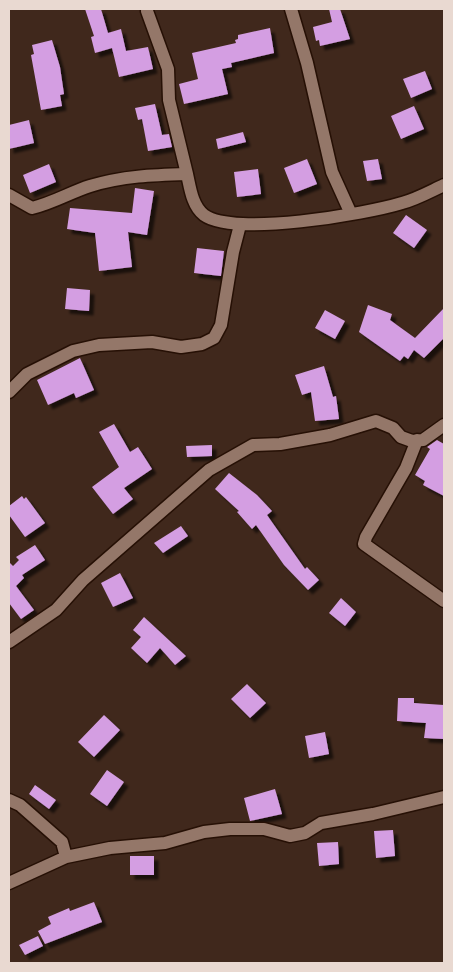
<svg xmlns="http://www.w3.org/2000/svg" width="453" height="972" font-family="Roboto,sans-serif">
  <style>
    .building { fill: #d49ee2; filter: url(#shadow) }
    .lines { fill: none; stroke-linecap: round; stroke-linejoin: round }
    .street-casing { stroke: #261005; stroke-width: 15 }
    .street { stroke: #947769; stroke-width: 12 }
  </style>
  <defs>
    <filter id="shadow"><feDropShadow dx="4.5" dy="4.5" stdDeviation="1" flood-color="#0009"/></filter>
  </defs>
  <rect width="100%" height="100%" fill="#40281c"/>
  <path class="building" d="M 85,9 L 101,9 L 108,33 L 121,29 L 126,51 L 148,47 L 153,69 L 119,77 L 112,48 L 95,53 L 91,37 L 94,36 Z
    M 329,9 L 340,9 L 350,39 L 320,46 L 319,40 L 316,41 L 313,27 L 332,22 Z
    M 270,28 L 274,53 L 231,63 L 232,67 L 222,69 L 228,94 L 184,104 L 179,84 L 198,79 L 192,53 L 236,43 L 235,40 L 238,39 L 238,35 Z
    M 52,40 L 60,67 L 64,94 L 60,95 L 62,106 L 41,110 L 31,55 L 34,54 L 32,45 Z
    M 425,71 L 432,89 L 411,98 L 403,79 Z
    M 155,104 L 162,135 L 169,134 L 172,147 L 148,151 L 142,119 L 138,120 L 135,108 Z
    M 414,106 L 424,129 L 401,139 L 391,116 Z
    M 29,120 L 34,143 L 9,149 L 9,125 Z
    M 243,132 L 246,142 L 218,149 L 216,139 Z
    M 307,159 L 317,184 L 294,193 L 284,168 Z
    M 378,159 L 382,179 L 367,181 L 363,161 Z
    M 49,164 L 56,182 L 30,193 L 23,175 Z
    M 258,169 L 261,194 L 237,197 L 234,172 Z
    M 135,188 L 154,191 L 147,235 L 128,232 L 132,267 L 99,271 L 95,233 L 67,229 L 70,208 L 132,213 Z
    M 406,215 L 427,230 L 414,248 L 393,233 Z
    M 197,248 L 224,251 L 221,276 L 194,273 Z
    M 67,288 L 90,290 L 89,311 L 65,309 Z
    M 368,305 L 392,314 L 390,320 L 415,338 L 444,308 L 444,338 L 424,358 L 414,350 L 408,359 L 404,356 L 400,361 L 359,332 Z
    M 325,310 L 345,321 L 335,339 L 315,328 Z
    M 80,358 L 94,390 L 76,398 L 74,393 L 48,405 L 37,380 Z
    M 324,366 L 333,397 L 336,396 L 339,419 L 315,421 L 311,392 L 302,395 L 295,375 Z
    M 114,424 L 130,452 L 138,447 L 152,469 L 124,488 L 133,499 L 113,514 L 92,487 L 119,467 L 99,432 Z
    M 437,440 L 444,444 L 444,496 L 423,485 L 425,481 L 415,475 L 430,449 L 427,447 Z
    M 212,445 L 212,456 L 187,457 L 186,446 Z
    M 229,473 L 257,495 L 272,511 L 267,515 L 305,569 L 307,567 L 319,580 L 308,590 L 284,565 L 256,525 L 252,529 L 237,512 L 239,511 L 215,489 Z
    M 22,496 L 24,499 L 26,497 L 45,523 L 25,537 L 9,515 L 9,506 Z
    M 181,526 L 188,536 L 163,553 L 154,543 Z
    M 35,545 L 45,560 L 22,575 L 24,578 L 16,586 L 34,610 L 21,619 L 9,603 L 9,562 L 13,566 L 19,560 L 16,557 Z
    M 120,573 L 133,598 L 113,607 L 101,583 Z
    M 341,598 L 356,612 L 345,626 L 329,613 Z
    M 144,617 L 186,656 L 175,665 L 160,648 L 147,663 L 131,648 L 141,637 L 133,630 Z
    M 247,684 L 266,703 L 250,718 L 231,699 Z
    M 398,698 L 414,698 L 414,703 L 444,705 L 444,739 L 424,738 L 426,723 L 397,721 Z
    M 104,715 L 120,730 L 94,757 L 78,742 Z
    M 325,732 L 329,754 L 309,758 L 305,736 Z
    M 107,770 L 124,782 L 107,806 L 90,794 Z
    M 35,785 L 56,800 L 49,809 L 29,794 Z
    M 275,789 L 282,814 L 250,821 L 244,798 Z
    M 393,830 L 395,856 L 376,858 L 374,831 Z
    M 338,842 L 339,864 L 319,866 L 317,843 Z
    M 130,856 L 154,856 L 154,875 L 130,875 Z
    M 94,902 L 102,922 L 45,944 L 38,931 L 51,924 L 48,917 L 69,908 L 70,911 Z
    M 38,936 L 43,946 L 25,955 L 19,945 Z"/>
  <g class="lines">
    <g class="street-casing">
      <path id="street" d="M 291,9 L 307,63 L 332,172 L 351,214
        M 147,11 L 168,69 L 169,100 L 187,174
        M 9,195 L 32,208 C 53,203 71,192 90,186 C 123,176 153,175 187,174 C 190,187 192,206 204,215 C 234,237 366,214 402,203 C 417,199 431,191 444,185
        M 9,392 L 27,374 L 73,351 L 99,345 L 152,342 L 181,347 L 202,344 L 214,338 L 221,325 L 233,252 L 240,225
        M 417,440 L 406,468 L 366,537 L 364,544 L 444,601
        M 9,642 L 56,610 L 83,580 L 209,470 L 253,445 L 280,444 L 330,435 L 376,421 L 393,428 L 401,437 L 412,441 L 423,440 L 444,425
        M 9,800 L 20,805 L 62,842 L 66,857
        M 9,883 L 66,857 L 110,848 L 165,843 L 204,832 L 230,829 L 264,829 L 290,836 L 305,833 L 321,823 L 373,814 L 444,797"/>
    </g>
    <use href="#street" class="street"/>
  </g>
  <rect width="453" height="972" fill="none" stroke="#e9d9d1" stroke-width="20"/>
</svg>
